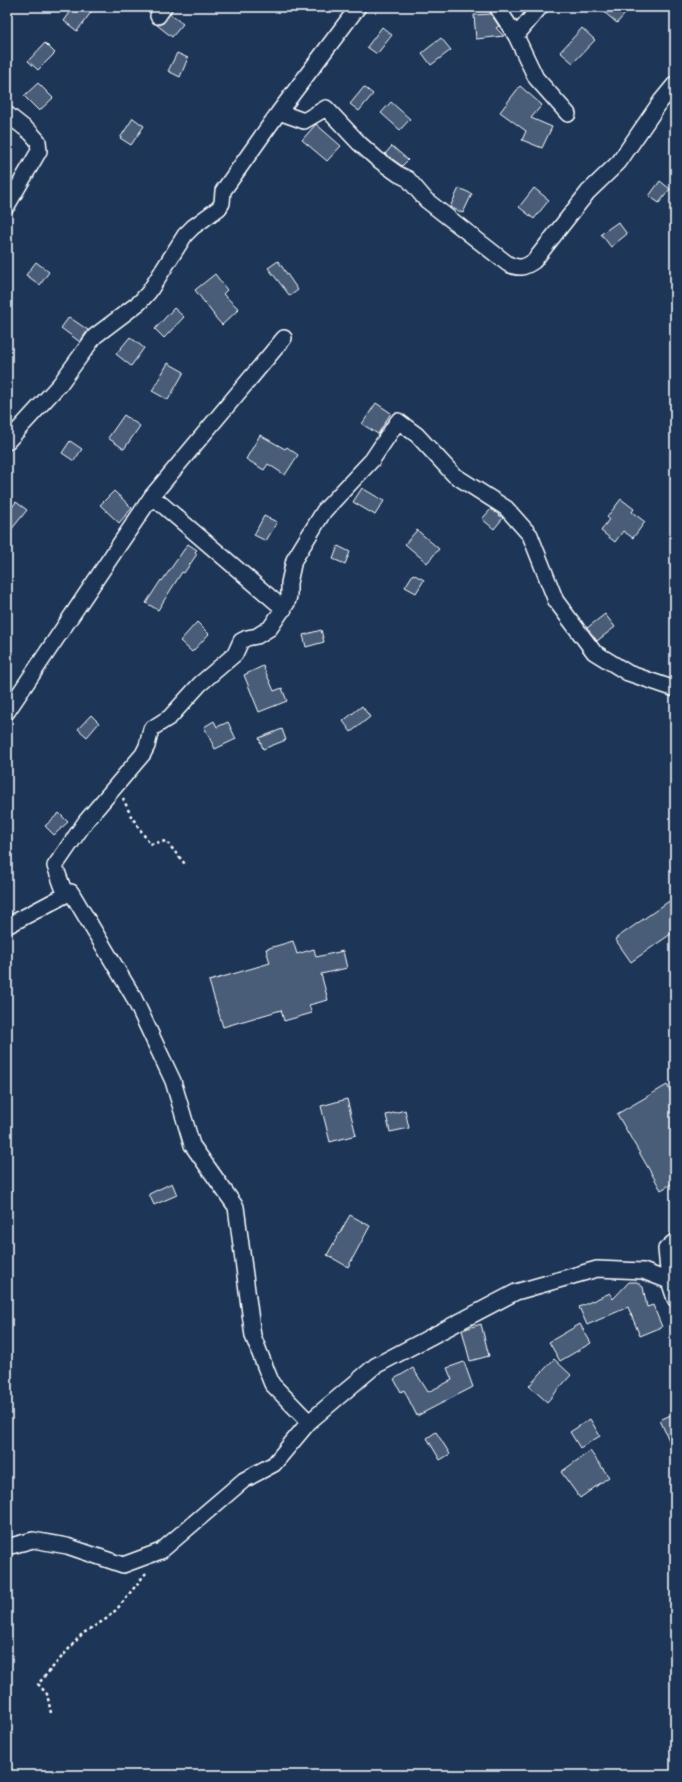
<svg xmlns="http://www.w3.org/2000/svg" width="682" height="1782" font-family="'Indie Flower',sans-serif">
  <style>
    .building { fill: #4a5d79; stroke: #fff }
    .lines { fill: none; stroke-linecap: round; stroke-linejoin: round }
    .minor-casing { stroke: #fff; stroke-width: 18 }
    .path { stroke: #fff; stroke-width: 2.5; stroke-dasharray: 3 3; stroke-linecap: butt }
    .minor { stroke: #1d3557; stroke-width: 15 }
  </style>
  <rect width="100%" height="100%" fill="#1d3557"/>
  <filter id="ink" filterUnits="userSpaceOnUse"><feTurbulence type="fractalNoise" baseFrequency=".025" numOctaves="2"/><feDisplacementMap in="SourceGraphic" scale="8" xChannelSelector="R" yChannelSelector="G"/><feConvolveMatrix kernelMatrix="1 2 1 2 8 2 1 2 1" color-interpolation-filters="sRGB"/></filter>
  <g filter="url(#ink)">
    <path class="building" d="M 74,7 L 95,7 L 77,31 L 64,21 Z
      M 598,7 L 631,7 L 617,23 Z
      M 170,14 L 183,24 L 172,37 L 157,25 L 162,24 Z
      M 491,14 L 499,26 L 496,28 L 504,36 L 476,39 L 474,15 Z
      M 382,27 L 392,35 L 377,54 L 367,47 Z
      M 582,28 L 595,40 L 573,63 L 560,52 Z
      M 441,38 L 451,50 L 431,65 L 422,53 Z
      M 45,43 L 55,53 L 38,70 L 28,61 Z
      M 177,53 L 188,58 L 180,77 L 168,71 Z
      M 38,83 L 53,98 L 39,111 L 24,96 Z
      M 520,86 L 542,105 L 531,118 L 552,127 L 542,148 L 522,140 L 526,131 L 500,112 Z
      M 364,87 L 373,94 L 359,111 L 350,104 Z
      M 391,102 L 410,119 L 400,130 L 381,113 Z
      M 133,118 L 144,126 L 131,145 L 120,138 Z
      M 316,124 L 341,146 L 327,161 L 302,140 Z
      M 392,146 L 408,160 L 402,166 L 385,154 Z
      M 660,181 L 670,189 L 659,203 L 649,196 Z
      M 459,188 L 472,194 L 463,213 L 450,207 Z
      M 534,188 L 549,200 L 534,219 L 519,207 Z
      M 618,222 L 627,234 L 611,247 L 601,234 Z
      M 278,261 L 298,290 L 290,296 L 268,268 Z
      M 36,262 L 49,272 L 40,285 L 26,275 Z
      M 215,274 L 227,290 L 223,294 L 239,309 L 222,325 L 213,315 L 214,315 L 195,290 Z
      M 174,308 L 184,317 L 164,338 L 155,329 Z
      M 69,317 L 88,330 L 80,342 L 61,328 Z
      M 130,337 L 144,348 L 131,366 L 116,354 Z
      M 168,363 L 184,372 L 168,400 L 152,391 Z
      M 376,403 L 391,413 L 378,434 L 362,424 Z
      M 124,415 L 140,426 L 124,449 L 108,438 Z
      M 260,435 L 285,449 L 287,447 L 298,455 L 285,475 L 268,464 L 264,470 L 246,459 Z
      M 70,441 L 82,449 L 74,461 L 62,453 Z
      M 362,488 L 384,501 L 375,515 L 353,502 Z
      M 114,491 L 132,508 L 119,523 L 100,505 Z
      M 621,499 L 634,509 L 632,512 L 645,522 L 633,538 L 623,531 L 615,542 L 601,531 L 609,519 L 607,517 Z
      M 16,502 L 27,510 L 7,535 L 7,514 Z
      M 491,509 L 503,518 L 494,529 L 482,519 Z
      M 264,516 L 277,522 L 266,541 L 254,535 Z
      M 417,530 L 439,549 L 427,563 L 405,544 Z
      M 188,544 L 197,550 L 195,552 L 197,554 L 184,573 L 182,572 L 158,610 L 146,603 L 161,580 L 162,581 Z
      M 338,546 L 350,552 L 345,564 L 333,559 Z
      M 413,574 L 424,580 L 416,593 L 405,587 Z
      M 605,614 L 615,627 L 597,641 L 587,628 Z
      M 197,622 L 209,634 L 192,652 L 180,641 Z
      M 321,630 L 324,642 L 306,647 L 303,635 Z
      M 263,666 L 274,691 L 282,688 L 287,701 L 259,712 L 244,675 Z
      M 362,706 L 370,717 L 351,732 L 343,721 Z
      M 91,715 L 99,723 L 87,737 L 78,729 Z
      M 214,721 L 217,727 L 228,722 L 236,739 L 215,749 L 204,727 Z
      M 282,729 L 286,740 L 263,749 L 259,738 Z
      M 59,813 L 68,822 L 54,835 L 45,826 Z
      M 675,897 L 675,931 L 631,962 L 615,939 Z
      M 293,941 L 297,954 L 314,949 L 316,957 L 343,951 L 347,968 L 321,974 L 328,1000 L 309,1005 L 312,1013 L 284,1021 L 281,1010 L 223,1027 L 209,981 L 270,963 L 266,949 Z
      M 667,1085 L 675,1100 L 675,1182 L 661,1190 L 617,1114 Z
      M 347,1099 L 356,1135 L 330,1142 L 321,1106 Z
      M 405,1110 L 409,1128 L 390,1132 L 386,1115 Z
      M 172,1183 L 177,1195 L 154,1205 L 149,1194 Z
      M 350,1215 L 370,1226 L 348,1267 L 327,1255 Z
      M 629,1282 L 637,1282 L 643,1287 L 647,1307 L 653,1305 L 662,1327 L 640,1336 L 628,1307 L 587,1325 L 579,1307 L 610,1293 L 613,1299 Z
      M 481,1324 L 489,1356 L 470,1361 L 462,1330 Z
      M 580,1324 L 591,1343 L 560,1361 L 549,1342 Z
      M 554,1359 L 571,1375 L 547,1402 L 529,1386 Z
      M 464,1362 L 473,1387 L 417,1416 L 404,1390 L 401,1392 L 394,1379 L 413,1368 L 428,1392 L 452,1380 L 447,1368 Z
      M 675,1413 L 675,1454 L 660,1420 Z
      M 590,1419 L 600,1436 L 580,1448 L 570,1432 Z
      M 436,1432 L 450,1454 L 440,1460 L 427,1438 Z
      M 590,1451 L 609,1477 L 580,1498 L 561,1472 Z"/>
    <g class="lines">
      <g class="minor-casing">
        <path id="minor" d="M 497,7 L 516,36 L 536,78 L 568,114
          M 158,16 L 164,7
          M 516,36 L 540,7
          M 279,112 L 304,121 L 326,108 L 359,143 L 377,159 L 398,174 L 408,179 L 426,200 L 508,264 C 519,269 524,268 534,261 L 588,192 L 619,162 L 661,101 L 675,84
          M 7,114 L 31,133 L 38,141 L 39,151 L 7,206
          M 7,442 L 60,384 L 95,336 L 140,302 L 149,292 L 185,235 L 193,227 L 219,208 L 222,203 L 223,191 L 279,112 L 358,7
          M 152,496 L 284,609
          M 7,712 L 152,496 L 284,338
          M 69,894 L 63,888 L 55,866 L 86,821 L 143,754 L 147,746 L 151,729 L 170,717 L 200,684 L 235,654 L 241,641 L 247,638 L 257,636 L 270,628 L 287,603 L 289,596 L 289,583 L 294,560 L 324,511 L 372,460 L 398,421 L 417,435 L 454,475 L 506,508 L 530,535 L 556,601 L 594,652 L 628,673 L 675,689
          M 7,926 L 71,892 L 133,996 L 173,1081 L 192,1145 L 236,1207 L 253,1336 L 272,1384 L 309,1422
          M 669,1281 L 675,1299
          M 7,1547 L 33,1540 L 67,1546 L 123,1565 L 161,1551 L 244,1480 L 274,1464 L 309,1422 L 375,1366 L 516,1292 L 597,1269 L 643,1271 L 669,1281 L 666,1249 L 675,1241"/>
      </g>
      <path class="path" d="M 123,798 L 131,816 L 150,844 L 166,841 L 185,864
        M 51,1713 L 47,1694 L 38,1684 L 82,1634 L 106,1619 L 117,1609 L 146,1573"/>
      <use href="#minor" class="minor"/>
    </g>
  </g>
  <rect width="682" height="1782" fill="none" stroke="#1d3557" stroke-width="24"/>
  <rect x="12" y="12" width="658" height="1758" fill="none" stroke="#fff" stroke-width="1.5" filter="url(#ink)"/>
</svg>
